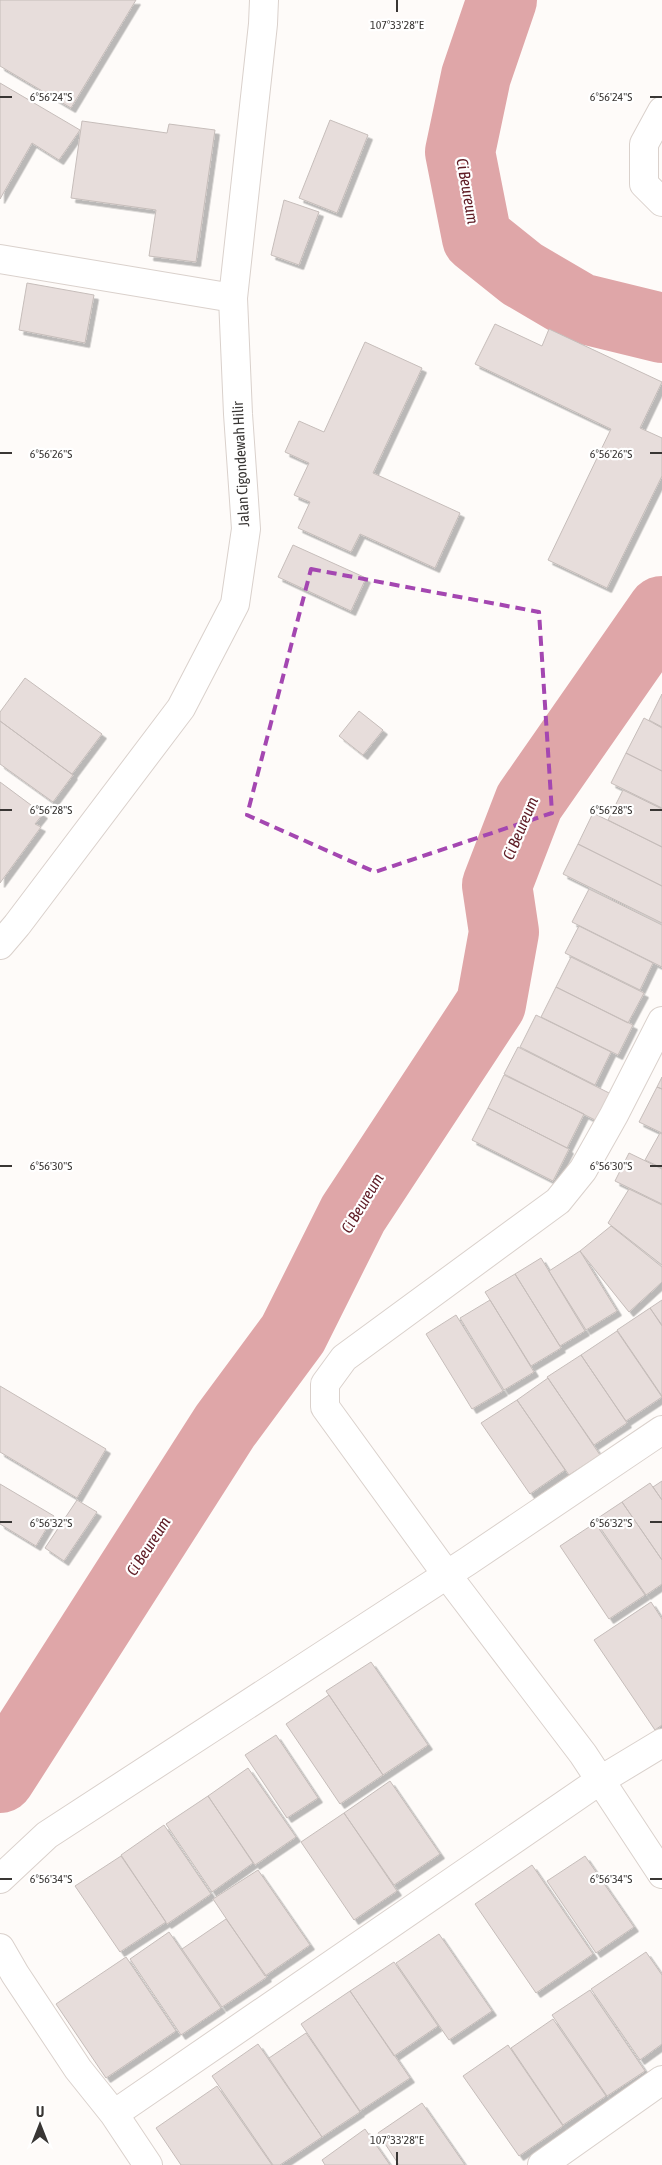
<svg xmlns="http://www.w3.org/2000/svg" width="662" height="2165" font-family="'Asap Condensed',sans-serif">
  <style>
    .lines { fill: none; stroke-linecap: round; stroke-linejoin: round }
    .river { stroke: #dfa6a8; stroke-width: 70 }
    .building { fill: #e7dddb; stroke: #c6bdba; filter: url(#shadow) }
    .minor-casing { stroke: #dad1cc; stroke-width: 30 }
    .minor { stroke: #fff; stroke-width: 28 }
    .marked { fill: none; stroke: #a447b1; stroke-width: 4; stroke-dasharray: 10 6; stroke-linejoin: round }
    .ticks { fill: none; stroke: #393634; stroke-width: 2 }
    .labels { text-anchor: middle; stroke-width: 4.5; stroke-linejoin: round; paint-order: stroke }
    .street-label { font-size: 15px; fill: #393634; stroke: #fff }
    .water-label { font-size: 16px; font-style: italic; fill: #5e1b24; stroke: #fff }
    .ticks-label { font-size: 12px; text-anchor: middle; fill: #393634; stroke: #fff; stroke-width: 4.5; stroke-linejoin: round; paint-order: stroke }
  </style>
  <defs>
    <filter id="shadow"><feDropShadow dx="4.5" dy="4.5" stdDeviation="0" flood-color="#0004"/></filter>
  </defs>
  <rect width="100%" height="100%" fill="#fefbf9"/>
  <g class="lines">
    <path class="river" d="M 502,0 L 476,76 L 460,152 L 477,238 L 522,274 L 580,308 L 662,328
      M 0,1778 L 225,1426 L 293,1334 L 353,1214 L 491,1004 L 504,932 L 497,885 L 529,802 L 662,611"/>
  </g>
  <path class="building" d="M 0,0 L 136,0 L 71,108 L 0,66 Z
    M 0,83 L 80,130 L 59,160 L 32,143 L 0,199 Z
    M 330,120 L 368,135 L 337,213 L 299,198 Z
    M 82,121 L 167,133 L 169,124 L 215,130 L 196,262 L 149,256 L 156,210 L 71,198 Z
    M 284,200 L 319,212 L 299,265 L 271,255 Z
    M 27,283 L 94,295 L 85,343 L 19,330 Z
    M 495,324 L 542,346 L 549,329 L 662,382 L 640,428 L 662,438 L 662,476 L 607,588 L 548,560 L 611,429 L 475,364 Z
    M 365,342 L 422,368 L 373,473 L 460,513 L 435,568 L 360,534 L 351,552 L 298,528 L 310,502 L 294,495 L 309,463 L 285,452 L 299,421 L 324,432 Z
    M 293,545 L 366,578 L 351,611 L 278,577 Z
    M 25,678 L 102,734 L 72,774 L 0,721 L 0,712 Z
    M 662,694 L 662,727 L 649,720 Z
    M 359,711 L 383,730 L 363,755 L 339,736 Z
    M 644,718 L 662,728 L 662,771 L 626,753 Z
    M 0,721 L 73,775 L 53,802 L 0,764 Z
    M 626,753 L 662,771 L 662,808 L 611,783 Z
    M 0,782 L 43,814 L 35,824 L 41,827 L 0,883 Z
    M 623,790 L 662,809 L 662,847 L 608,820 Z
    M 593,813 L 662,847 L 662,886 L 578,844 Z
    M 578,844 L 662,886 L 662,923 L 563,874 Z
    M 589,889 L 662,925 L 662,967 L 572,922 Z
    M 579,926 L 653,963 L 640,990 L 565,953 Z
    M 571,957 L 644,993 L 628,1023 L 556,987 Z
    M 556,987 L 633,1025 L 618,1055 L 541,1017 Z
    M 536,1015 L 611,1052 L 595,1085 L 520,1047 Z
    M 518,1047 L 615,1096 L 601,1123 L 504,1074 Z
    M 504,1075 L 584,1114 L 567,1148 L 488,1108 Z
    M 662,1077 L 662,1089 L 657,1087 Z
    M 657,1087 L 662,1089 L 662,1133 L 639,1122 Z
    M 488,1108 L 569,1149 L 553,1181 L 472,1140 Z
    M 660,1133 L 662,1134 L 662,1168 L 645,1160 Z
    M 629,1153 L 662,1169 L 662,1204 L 615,1181 Z
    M 629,1189 L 662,1205 L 662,1265 L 608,1223 Z
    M 611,1226 L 662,1267 L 662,1282 L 629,1312 L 580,1251 Z
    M 580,1251 L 617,1311 L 586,1330 L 549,1271 Z
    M 541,1258 L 585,1331 L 560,1346 L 515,1274 Z
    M 515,1274 L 561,1348 L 531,1366 L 485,1292 Z
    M 490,1300 L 534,1372 L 504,1390 L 460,1318 Z
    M 662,1300 L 662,1325 L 650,1308 Z
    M 650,1308 L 662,1326 L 662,1396 L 617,1330 Z
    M 456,1315 L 503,1391 L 472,1409 L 426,1334 Z
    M 617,1331 L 662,1397 L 626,1421 L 581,1355 Z
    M 581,1355 L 627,1423 L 594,1445 L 547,1377 Z
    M 548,1378 L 600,1455 L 569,1475 L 517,1400 Z
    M 0,1386 L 106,1449 L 77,1498 L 0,1452 Z
    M 517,1400 L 565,1470 L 530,1494 L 481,1423 Z
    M 662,1481 L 662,1500 L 653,1487 Z
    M 650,1483 L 662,1500 L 662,1560 L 622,1502 Z
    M 0,1484 L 54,1516 L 36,1546 L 0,1524 Z
    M 77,1500 L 97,1512 L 64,1561 L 45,1548 Z
    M 622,1502 L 662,1560 L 662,1584 L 646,1595 L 595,1520 Z
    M 595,1523 L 645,1595 L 609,1619 L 560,1546 Z
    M 651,1602 L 662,1619 L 662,1725 L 655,1730 L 594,1640 Z
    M 371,1662 L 428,1745 L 383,1775 L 326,1691 Z
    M 329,1695 L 383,1775 L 340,1804 L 286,1724 Z
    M 276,1735 L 318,1798 L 287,1818 L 245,1755 Z
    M 248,1768 L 296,1837 L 255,1865 L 208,1796 Z
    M 390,1781 L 440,1854 L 394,1885 L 344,1813 Z
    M 208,1796 L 253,1863 L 212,1892 L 166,1824 Z
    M 344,1813 L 397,1891 L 354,1920 L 301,1842 Z
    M 164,1825 L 211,1894 L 167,1924 L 121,1855 Z
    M 121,1856 L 166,1922 L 120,1952 L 75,1886 Z
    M 585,1856 L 634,1927 L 596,1953 L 547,1881 Z
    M 532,1865 L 593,1954 L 536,1993 L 475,1904 Z
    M 258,1870 L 310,1945 L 265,1976 L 213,1899 Z
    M 226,1919 L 267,1977 L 222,2007 L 182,1949 Z
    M 169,1932 L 221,2008 L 181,2035 L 130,1959 Z
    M 439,1934 L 492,2011 L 449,2040 L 396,1963 Z
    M 646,1952 L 662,1975 L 662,2044 L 640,2060 L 591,1989 Z
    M 126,1957 L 176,2031 L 106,2078 L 56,2004 Z
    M 394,1962 L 438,2026 L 394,2056 L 350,1991 Z
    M 590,1990 L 645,2071 L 607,2096 L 552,2015 Z
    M 350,1991 L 410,2078 L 360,2111 L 301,2024 Z
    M 553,2019 L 606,2096 L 563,2125 L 511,2048 Z
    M 306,2033 L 360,2112 L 322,2137 L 269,2058 Z
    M 258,2044 L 322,2137 L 280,2165 L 273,2165 L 212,2076 Z
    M 508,2045 L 563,2126 L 519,2156 L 463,2076 Z
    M 217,2086 L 272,2165 L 181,2165 L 156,2128 Z
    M 422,2103 L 465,2165 L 399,2165 L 378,2133 Z
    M 365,2129 L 390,2165 L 325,2165 L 322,2160 Z"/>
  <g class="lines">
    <g class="minor-casing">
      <path id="minor" d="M 662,111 L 644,144 L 644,184 L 662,202
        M 0,259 L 233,298
        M 0,945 L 17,925 L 181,708 L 235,604 L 246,529 L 238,414 L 233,298 L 263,24 L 264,0
        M 662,1021 L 614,1115 L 583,1170 L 558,1201 L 344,1358 L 325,1384 L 325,1407 L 447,1575 L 583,1754 L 662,1874
        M 0,1879 L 47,1835 L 468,1561 L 662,1430
        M 0,1948 L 15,1974 L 78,2069 L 114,2114 L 148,2165
        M 114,2114 L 599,1781 L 662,1743
        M 542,2165 L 662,2080"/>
    </g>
    <use href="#minor" class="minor"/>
  </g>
  <path class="marked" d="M 311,569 L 539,612 L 552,813 L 375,872 L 247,815 Z"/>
  <path class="ticks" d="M 397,0 L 397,12M 0,97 L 12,97M 650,97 L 662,97M 0,453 L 12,453M 650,453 L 662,453M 0,810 L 12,810M 650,810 L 662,810M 0,1166 L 12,1166M 650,1166 L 662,1166M 0,1522 L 12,1522M 650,1522 L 662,1522M 0,1879 L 12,1879M 650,1879 L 662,1879M 397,2152 L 397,2165"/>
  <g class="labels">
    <g class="street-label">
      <text transform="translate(241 464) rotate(-93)" y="5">Jalan Cigondewah Hilir</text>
    </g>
    <g class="water-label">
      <text transform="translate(468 191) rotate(80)" y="6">Ci Beureum</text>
      <text transform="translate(520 828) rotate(-67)" y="6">Ci Beureum</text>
      <text transform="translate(362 1203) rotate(-59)" y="6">Ci Beureum</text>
      <text transform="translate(148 1546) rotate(-57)" y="6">Ci Beureum</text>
    </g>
  </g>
  <g class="ticks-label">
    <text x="397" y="29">107°33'28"E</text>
    <text x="51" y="101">6°56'24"S</text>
    <text x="611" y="101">6°56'24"S</text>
    <text x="51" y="458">6°56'26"S</text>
    <text x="611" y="458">6°56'26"S</text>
    <text x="51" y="814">6°56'28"S</text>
    <text x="611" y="814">6°56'28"S</text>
    <text x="51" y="1170">6°56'30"S</text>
    <text x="611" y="1170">6°56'30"S</text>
    <text x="51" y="1527">6°56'32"S</text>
    <text x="611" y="1527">6°56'32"S</text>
    <text x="51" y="1883">6°56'34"S</text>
    <text x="611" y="1883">6°56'34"S</text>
    <text x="397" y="2144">107°33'28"E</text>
  </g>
  <g transform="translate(40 2125)" stroke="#ffffff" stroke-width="4" paint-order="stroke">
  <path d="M0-4L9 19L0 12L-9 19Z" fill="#393634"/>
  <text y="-8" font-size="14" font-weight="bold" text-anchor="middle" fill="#393634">U</text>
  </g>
</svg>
